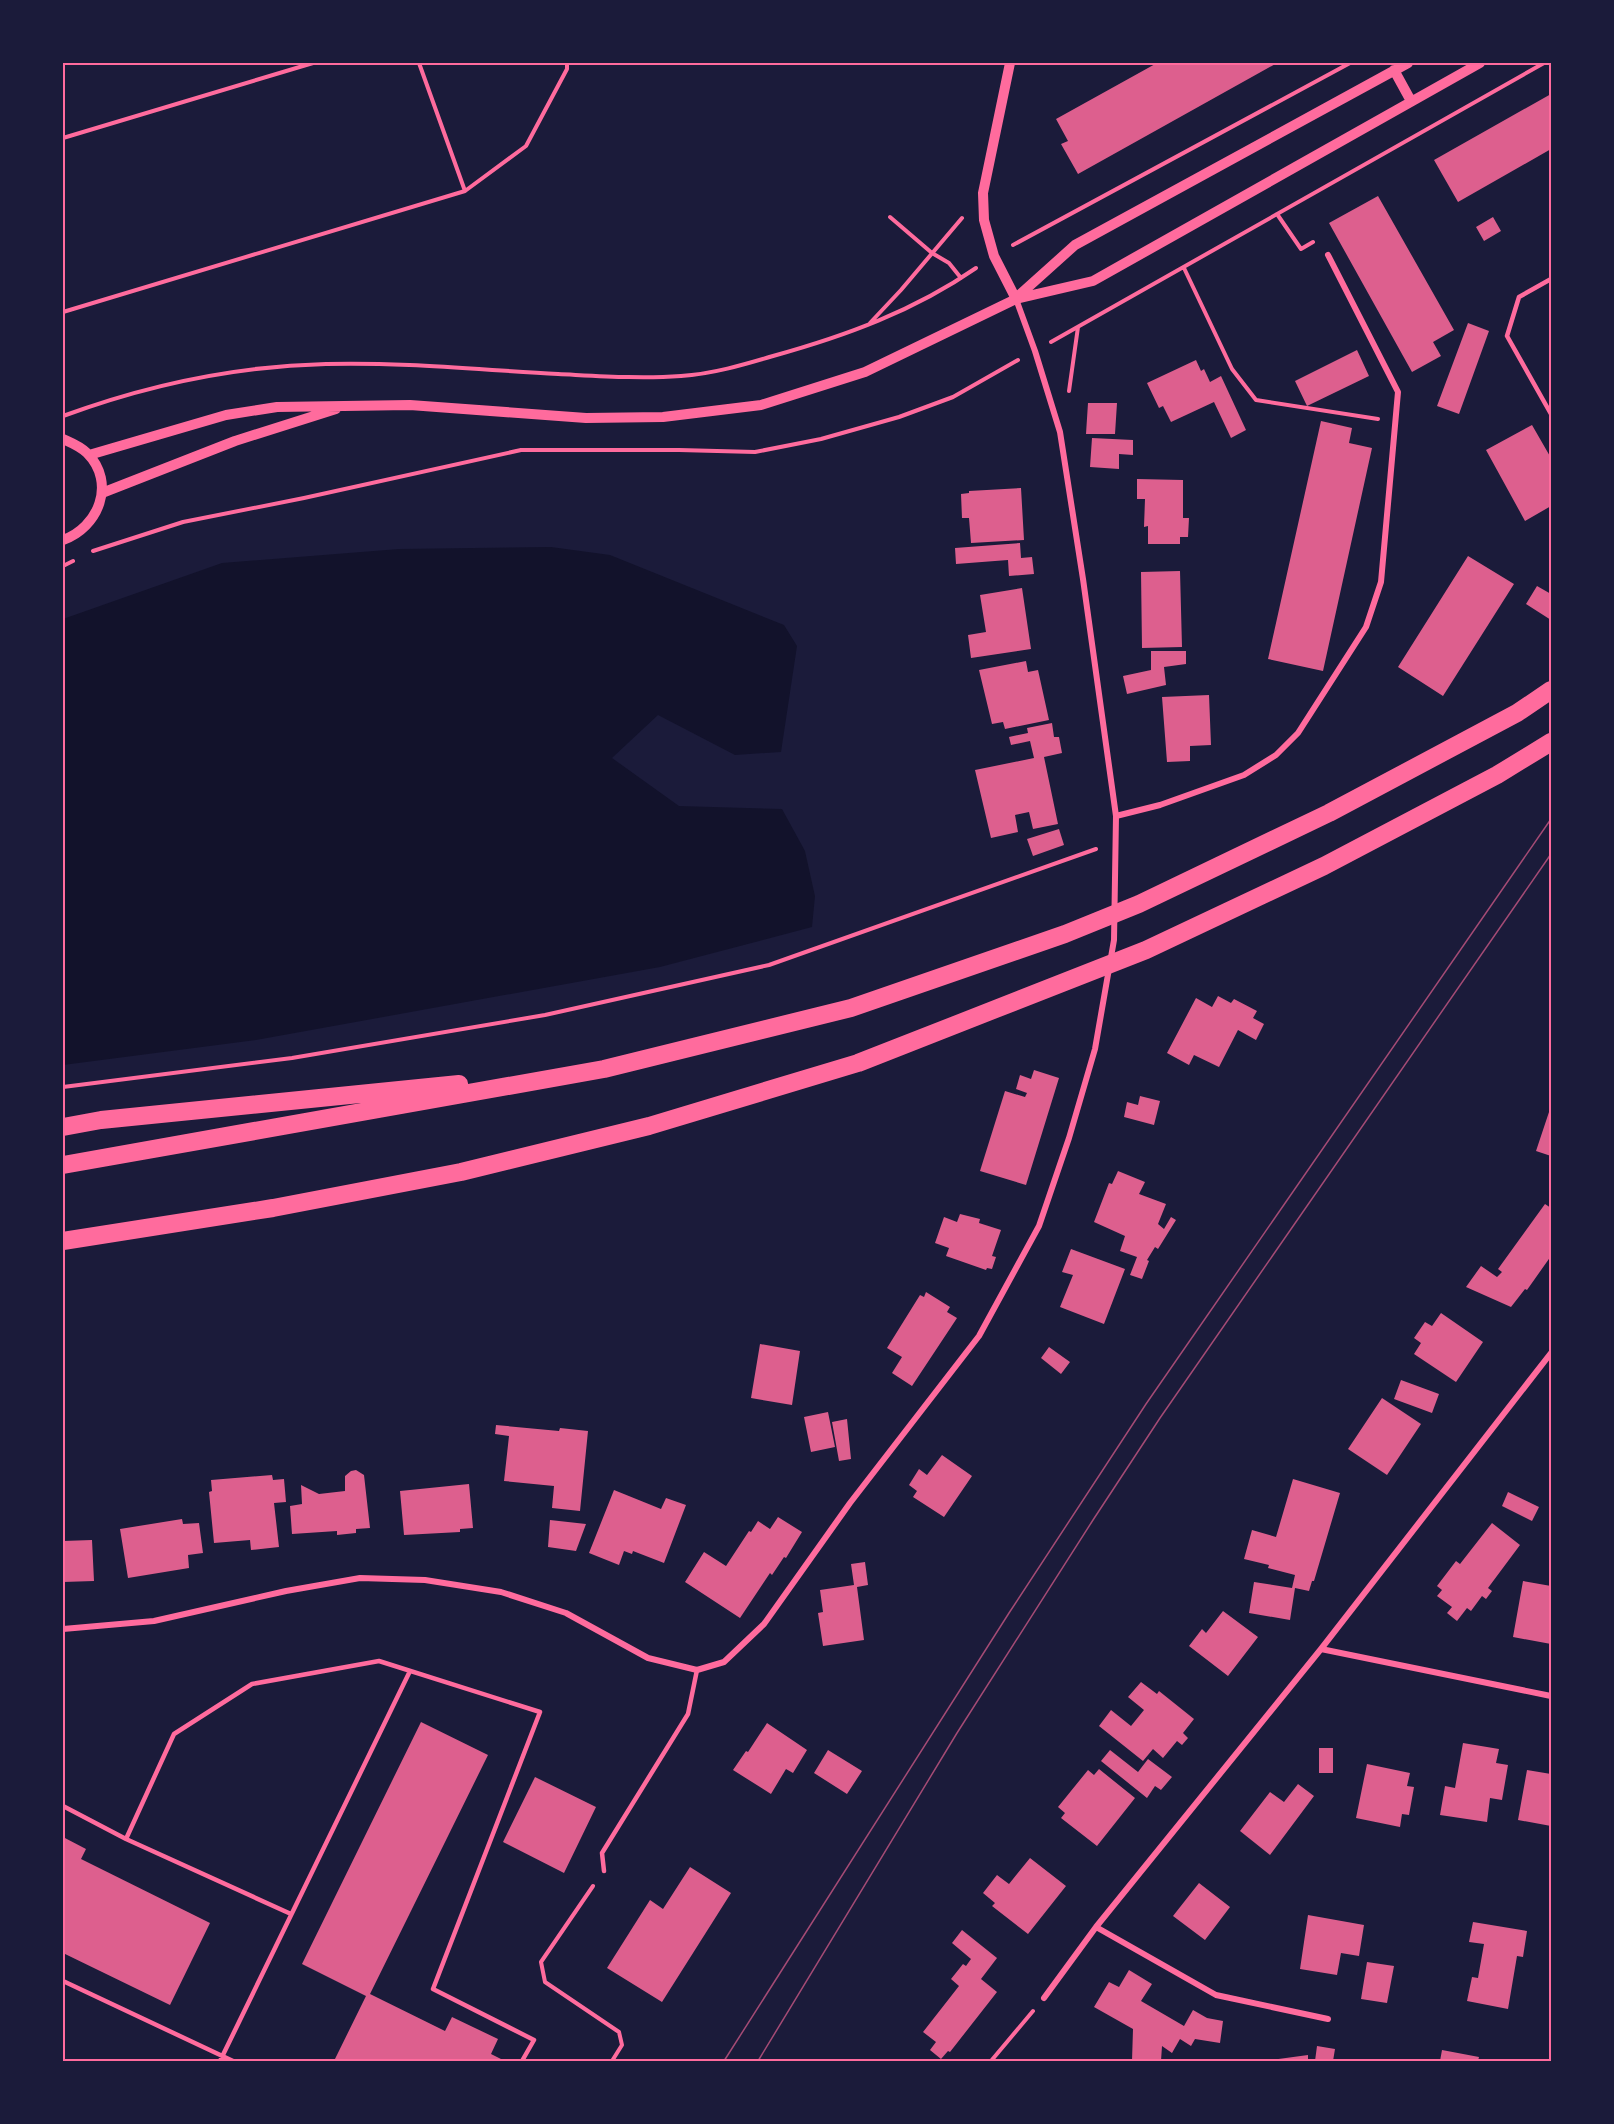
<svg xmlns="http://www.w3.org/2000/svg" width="1614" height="2124" font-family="'Work Sans',sans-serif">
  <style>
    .water { fill: #12122b }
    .building { fill: #dd5f8e }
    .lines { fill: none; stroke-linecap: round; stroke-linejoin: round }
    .path { stroke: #ff6b9d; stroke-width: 4 }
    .service { stroke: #ff6b9d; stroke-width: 4.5 }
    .minor { stroke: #ff6b9d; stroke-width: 6 }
    .tertiary { stroke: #ff6b9d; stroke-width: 10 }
    .motorway { stroke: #ff6b9d; stroke-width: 18 }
    .tram { stroke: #a44b75; stroke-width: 1.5 }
    .neatline { fill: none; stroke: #ff6b9d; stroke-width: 2 }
  </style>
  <rect width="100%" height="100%" fill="#1b1b3a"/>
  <path class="water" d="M 551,547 L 610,555 L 784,625 L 797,646 L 781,752 L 735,755 L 658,715 L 612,758 L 679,806 L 782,809 L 805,851 L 815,896 L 812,927 L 660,967 L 256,1040 L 63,1065 L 63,619 L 222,563 L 399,549 Z"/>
  <path class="building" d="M 1157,63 L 1277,63 L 1078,174 L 1061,144 L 1068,141 L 1056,119 Z
    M 1551,94 L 1551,149 L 1458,202 L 1434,160 Z
    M 1378,196 L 1454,330 L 1433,342 L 1441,356 L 1412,372 L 1329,223 Z
    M 1493,217 L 1501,231 L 1484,241 L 1476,227 Z
    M 1468,323 L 1489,331 L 1459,414 L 1437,406 Z
    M 1357,350 L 1369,376 L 1307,406 L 1295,381 Z
    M 1196,360 L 1201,371 L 1204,369 L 1210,382 L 1221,376 L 1246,430 L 1231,438 L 1214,402 L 1171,422 L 1163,406 L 1159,408 L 1147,383 Z
    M 1088,403 L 1117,403 L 1115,434 L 1086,434 Z
    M 1321,421 L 1352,428 L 1349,443 L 1372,448 L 1323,671 L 1268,659 Z
    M 1532,425 L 1551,458 L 1551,506 L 1525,521 L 1486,450 Z
    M 1092,438 L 1133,440 L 1133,455 L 1119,454 L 1119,469 L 1090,467 Z
    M 1137,479 L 1183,480 L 1183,518 L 1189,518 L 1188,537 L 1180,537 L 1180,544 L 1148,544 L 1148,526 L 1144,527 L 1145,499 L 1137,499 Z
    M 1021,488 L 1024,540 L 971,543 L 969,518 L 962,518 L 961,494 L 969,493 L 969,491 Z
    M 1020,543 L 1021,558 L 1032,557 L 1034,574 L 1009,576 L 1008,560 L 956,564 L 955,548 Z
    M 1468,556 L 1514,584 L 1443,696 L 1398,667 Z
    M 1180,571 L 1182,647 L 1142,648 L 1141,572 Z
    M 1537,586 L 1551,594 L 1551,620 L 1526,604 Z
    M 1022,588 L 1031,649 L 971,658 L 968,635 L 986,632 L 980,595 Z
    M 1151,651 L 1186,651 L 1186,664 L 1164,667 L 1166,685 L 1127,694 L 1123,676 L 1151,670 Z
    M 1026,661 L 1028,672 L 1038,670 L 1049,720 L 1005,729 L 1003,722 L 992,724 L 979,670 Z
    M 1209,695 L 1211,745 L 1190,746 L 1190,761 L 1167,762 L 1162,697 Z
    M 1052,723 L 1054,737 L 1059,737 L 1062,753 L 1044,757 L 1058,824 L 1033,829 L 1029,812 L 1015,815 L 1018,832 L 991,838 L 975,770 L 1034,758 L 1030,741 L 1011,745 L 1009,737 L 1028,733 L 1027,728 Z
    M 1059,829 L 1064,845 L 1033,856 L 1027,839 Z
    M 1218,996 L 1231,1003 L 1234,999 L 1257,1011 L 1253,1018 L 1264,1024 L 1256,1040 L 1238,1030 L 1219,1067 L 1194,1055 L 1189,1065 L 1167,1053 L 1196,998 L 1212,1007 Z
    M 1034,1070 L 1059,1078 L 1026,1185 L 980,1171 L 1005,1091 L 1025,1097 L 1027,1093 L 1016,1089 L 1020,1075 L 1031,1079 Z
    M 1140,1096 L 1160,1101 L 1154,1125 L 1124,1117 L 1127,1102 L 1138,1105 Z
    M 1551,1106 L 1551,1156 L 1536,1151 Z
    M 1118,1171 L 1145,1182 L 1139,1194 L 1166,1204 L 1158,1224 L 1164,1229 L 1171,1217 L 1176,1220 L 1158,1249 L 1155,1247 L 1147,1260 L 1149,1261 L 1142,1279 L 1130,1275 L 1137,1257 L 1120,1251 L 1125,1236 L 1094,1222 L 1109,1183 L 1112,1184 Z
    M 1545,1204 L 1551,1208 L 1551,1256 L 1527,1290 L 1525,1289 L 1511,1307 L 1466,1287 L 1481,1266 L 1497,1277 L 1502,1272 L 1498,1269 Z
    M 960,1214 L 980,1219 L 979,1223 L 1001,1230 L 992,1256 L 996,1257 L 992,1269 L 987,1268 L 986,1270 L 946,1256 L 949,1248 L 935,1243 L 944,1217 L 957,1222 Z
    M 1071,1249 L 1125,1269 L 1104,1324 L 1060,1307 L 1073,1275 L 1062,1272 Z
    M 926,1292 L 950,1307 L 947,1312 L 957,1318 L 912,1386 L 892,1373 L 902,1357 L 887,1348 L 920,1295 L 924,1297 Z
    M 1441,1313 L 1483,1342 L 1456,1382 L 1414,1354 L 1421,1343 L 1414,1338 L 1425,1322 L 1432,1326 Z
    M 760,1344 L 800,1351 L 792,1405 L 751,1398 Z
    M 1049,1347 L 1070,1362 L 1061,1374 L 1041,1358 Z
    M 1401,1380 L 1439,1394 L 1432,1413 L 1394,1399 Z
    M 1382,1398 L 1421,1424 L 1387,1475 L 1348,1449 Z
    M 828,1412 L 835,1447 L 811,1452 L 804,1417 Z
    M 847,1419 L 851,1459 L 839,1461 L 832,1422 Z
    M 496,1425 L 559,1431 L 560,1428 L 588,1431 L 580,1511 L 552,1508 L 554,1486 L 504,1481 L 509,1436 L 495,1434 Z
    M 942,1455 L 972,1476 L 944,1517 L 913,1497 L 917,1491 L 909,1485 L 919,1469 L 927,1475 Z
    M 356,1470 L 364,1475 L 370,1528 L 356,1529 L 356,1533 L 337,1535 L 337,1531 L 292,1534 L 290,1506 L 302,1504 L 301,1485 L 319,1494 L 345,1491 L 345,1476 L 351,1471 Z
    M 272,1475 L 273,1480 L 284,1479 L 286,1502 L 274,1503 L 279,1547 L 251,1550 L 250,1540 L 214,1543 L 209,1492 L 212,1491 L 211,1480 Z
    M 1293,1479 L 1340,1493 L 1314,1581 L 1312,1581 L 1309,1591 L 1295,1588 L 1290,1620 L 1249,1613 L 1254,1582 L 1292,1588 L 1295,1575 L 1268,1568 L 1269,1565 L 1244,1559 L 1252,1530 L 1276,1537 Z
    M 469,1484 L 473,1528 L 460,1529 L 460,1532 L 404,1535 L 400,1491 Z
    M 614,1490 L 661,1509 L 666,1498 L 686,1505 L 664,1563 L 633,1551 L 632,1554 L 624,1551 L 619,1565 L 589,1553 Z
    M 1508,1492 L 1539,1507 L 1532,1521 L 1502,1506 Z
    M 778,1517 L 802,1532 L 786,1558 L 784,1557 L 772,1575 L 770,1573 L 740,1618 L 685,1582 L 704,1552 L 726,1566 L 749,1531 L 751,1532 L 758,1521 L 770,1529 Z
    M 182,1519 L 183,1524 L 199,1523 L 203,1553 L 188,1555 L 189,1568 L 128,1578 L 120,1529 Z
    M 550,1520 L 586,1524 L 576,1551 L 548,1547 Z
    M 1492,1523 L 1520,1545 L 1488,1588 L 1492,1591 L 1486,1599 L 1482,1596 L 1471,1611 L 1467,1608 L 1457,1621 L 1447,1613 L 1452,1607 L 1437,1596 L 1442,1590 L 1437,1586 L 1456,1561 L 1460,1564 Z
    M 92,1540 L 94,1581 L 63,1582 L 63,1541 Z
    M 865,1562 L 868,1585 L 857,1587 L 864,1640 L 823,1646 L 818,1613 L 823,1612 L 820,1590 L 854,1585 L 851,1564 Z
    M 1523,1581 L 1551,1586 L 1551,1644 L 1513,1637 Z
    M 1223,1611 L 1258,1637 L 1228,1676 L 1189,1646 L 1202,1629 L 1206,1633 Z
    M 1141,1682 L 1157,1694 L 1159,1691 L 1194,1719 L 1183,1733 L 1188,1738 L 1182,1745 L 1177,1741 L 1163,1758 L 1153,1749 L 1143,1761 L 1099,1726 L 1111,1710 L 1131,1726 L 1144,1710 L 1128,1697 Z
    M 421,1722 L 488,1755 L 370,1994 L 445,2031 L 452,2017 L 498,2039 L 491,2054 L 505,2061 L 334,2061 L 366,1996 L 302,1964 Z
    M 767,1723 L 807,1750 L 793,1773 L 786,1769 L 771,1794 L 733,1770 L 746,1751 L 748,1752 Z
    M 1463,1743 L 1499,1749 L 1496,1763 L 1508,1765 L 1502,1800 L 1490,1798 L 1487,1822 L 1440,1815 L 1445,1786 L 1455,1788 Z
    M 1319,1748 L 1333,1748 L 1333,1773 L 1319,1773 Z
    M 828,1750 L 862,1771 L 847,1794 L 814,1773 Z
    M 1110,1750 L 1138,1772 L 1148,1759 L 1172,1777 L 1161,1790 L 1155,1786 L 1147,1798 L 1101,1761 Z
    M 1367,1764 L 1410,1773 L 1407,1786 L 1414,1787 L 1409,1815 L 1402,1814 L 1400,1827 L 1356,1818 Z
    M 1099,1769 L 1135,1798 L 1097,1846 L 1061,1818 L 1065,1813 L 1058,1807 L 1088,1770 L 1094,1775 Z
    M 1527,1770 L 1551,1774 L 1551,1826 L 1518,1820 Z
    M 535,1777 L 596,1807 L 564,1873 L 503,1842 Z
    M 1298,1784 L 1314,1796 L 1270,1855 L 1240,1831 L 1270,1792 L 1284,1802 Z
    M 63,1837 L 86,1849 L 81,1859 L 210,1923 L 170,2005 L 63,1953 Z
    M 1030,1858 L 1066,1886 L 1028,1934 L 992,1906 L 995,1903 L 983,1893 L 997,1875 L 1009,1884 Z
    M 690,1867 L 731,1893 L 662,2002 L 607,1968 L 650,1900 L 663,1909 Z
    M 1199,1883 L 1230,1907 L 1205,1940 L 1173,1916 Z
    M 1308,1915 L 1364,1925 L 1359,1956 L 1341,1953 L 1337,1975 L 1300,1969 Z
    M 1473,1922 L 1527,1931 L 1523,1957 L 1517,1956 L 1508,2009 L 1467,2001 L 1472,1977 L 1478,1978 L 1484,1944 L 1469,1942 Z
    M 962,1930 L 997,1958 L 981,1979 L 997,1992 L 950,2052 L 948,2051 L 941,2059 L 930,2050 L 936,2042 L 923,2032 L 959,1986 L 951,1979 L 963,1964 L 966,1966 L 971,1959 L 952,1943 Z
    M 1367,1962 L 1394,1966 L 1387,2003 L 1361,1999 Z
    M 1129,1970 L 1152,1984 L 1141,2001 L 1184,2026 L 1193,2010 L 1207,2018 L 1223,2021 L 1220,2043 L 1195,2039 L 1191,2046 L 1180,2039 L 1172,2053 L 1162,2046 L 1161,2061 L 1132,2061 L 1133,2029 L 1094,2007 L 1109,1982 L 1119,1987 Z
    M 1317,2046 L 1335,2049 L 1333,2061 L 1315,2061 Z
    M 1442,2050 L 1479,2057 L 1478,2061 L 1440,2061 Z
    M 1308,2055 L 1308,2061 L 1272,2061 L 1271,2060 Z"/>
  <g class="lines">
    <path class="path" d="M 63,138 L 313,63
      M 465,191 L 526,146 L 567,69 L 567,63
      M 1277,214 L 1301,249 L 1313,242
      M 890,217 L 932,253 L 949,263 L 961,278
      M 1013,245 L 1350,63
      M 1184,268 L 1232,369 L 1256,400 L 1378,419
      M 63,312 L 465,191 L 419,63
      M 870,323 L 901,290 L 962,218
      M 1051,342 L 1544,63
      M 1069,391 L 1078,327
      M 63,416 C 147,385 237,366 326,364 C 404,362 481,370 558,374 C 599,376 640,379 681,376 C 712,374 743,365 773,356 C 845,336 914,311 976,268
      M 93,551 L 183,522 L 304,498 L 521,450 L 679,450 L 755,452 L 821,439 L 899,417 L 953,397 L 1018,360
      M 63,566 L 73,561
      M 63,1087 L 292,1058 L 545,1015 L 769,965 L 1096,849
      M 593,1886 L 541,1962 L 545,1982 L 619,2032 L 622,2045 L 612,2061
      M 991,2061 L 1033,2011"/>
    <path class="service" d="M 1551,279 L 1519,297 L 1507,336 L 1551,414
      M 63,1806 L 126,1839 L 291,1914
      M 126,1839 L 174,1734 L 252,1684 L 379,1661 L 540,1712 L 433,1989 L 534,2040 L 522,2061
      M 604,1871 L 602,1853 L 688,1714 L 697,1670
      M 63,1981 L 233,2061
      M 220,2061 L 410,1671"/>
    <path class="minor" d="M 1116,816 L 1160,805 L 1244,775 L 1276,755 L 1298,733 L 1366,627 L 1381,582 L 1398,392 L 1328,255
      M 63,1629 L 154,1621 L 286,1591 L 360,1578 L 425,1580 L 501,1592 L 566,1613 L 648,1658 L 697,1670 L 724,1662 L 764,1624 L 850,1503 L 979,1336 L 1039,1226 L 1069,1138 L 1095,1049 L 1114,940 L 1116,816 L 1083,579 L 1060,432 L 1035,351 L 1016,299
      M 1321,1649 L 1551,1696
      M 1096,1927 L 1216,1995 L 1328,2019
      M 1044,1998 L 1096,1927 L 1321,1649 L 1551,1353"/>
    <path class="tertiary" d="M 1010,63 L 983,193 L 984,220 L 994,256 L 1016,299
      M 1394,70 L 1411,101
      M 1016,298 L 1075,245 L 1408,63
      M 63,439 C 72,443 80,446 87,453 C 117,483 98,528 63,540
      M 89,455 L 226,415 L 277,407 L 410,405 L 586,418 L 663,417 L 761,405 L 865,372 L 1016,299 L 1093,281 L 1480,63
      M 102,493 L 235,441 L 336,409"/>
    <path class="motorway" d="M 63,1127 L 101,1120 L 459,1084
      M 63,1165 L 604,1069 L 851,1008 L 1065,934 L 1139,904 L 1329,813 L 1517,713 L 1551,690
      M 63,1241 L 273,1208 L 461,1172 L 649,1126 L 858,1063 L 1146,950 L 1324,866 L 1497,775 L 1551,742"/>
    <path class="tram" d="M 724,2061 L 1009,1613 L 1146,1404 L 1551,819
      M 758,2061 L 957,1733 L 1093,1520 L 1160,1418 L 1551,854"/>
  </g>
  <rect width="1614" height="2124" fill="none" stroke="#1b1b3a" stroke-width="129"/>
  <rect x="64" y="64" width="1486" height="1996" class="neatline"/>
</svg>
